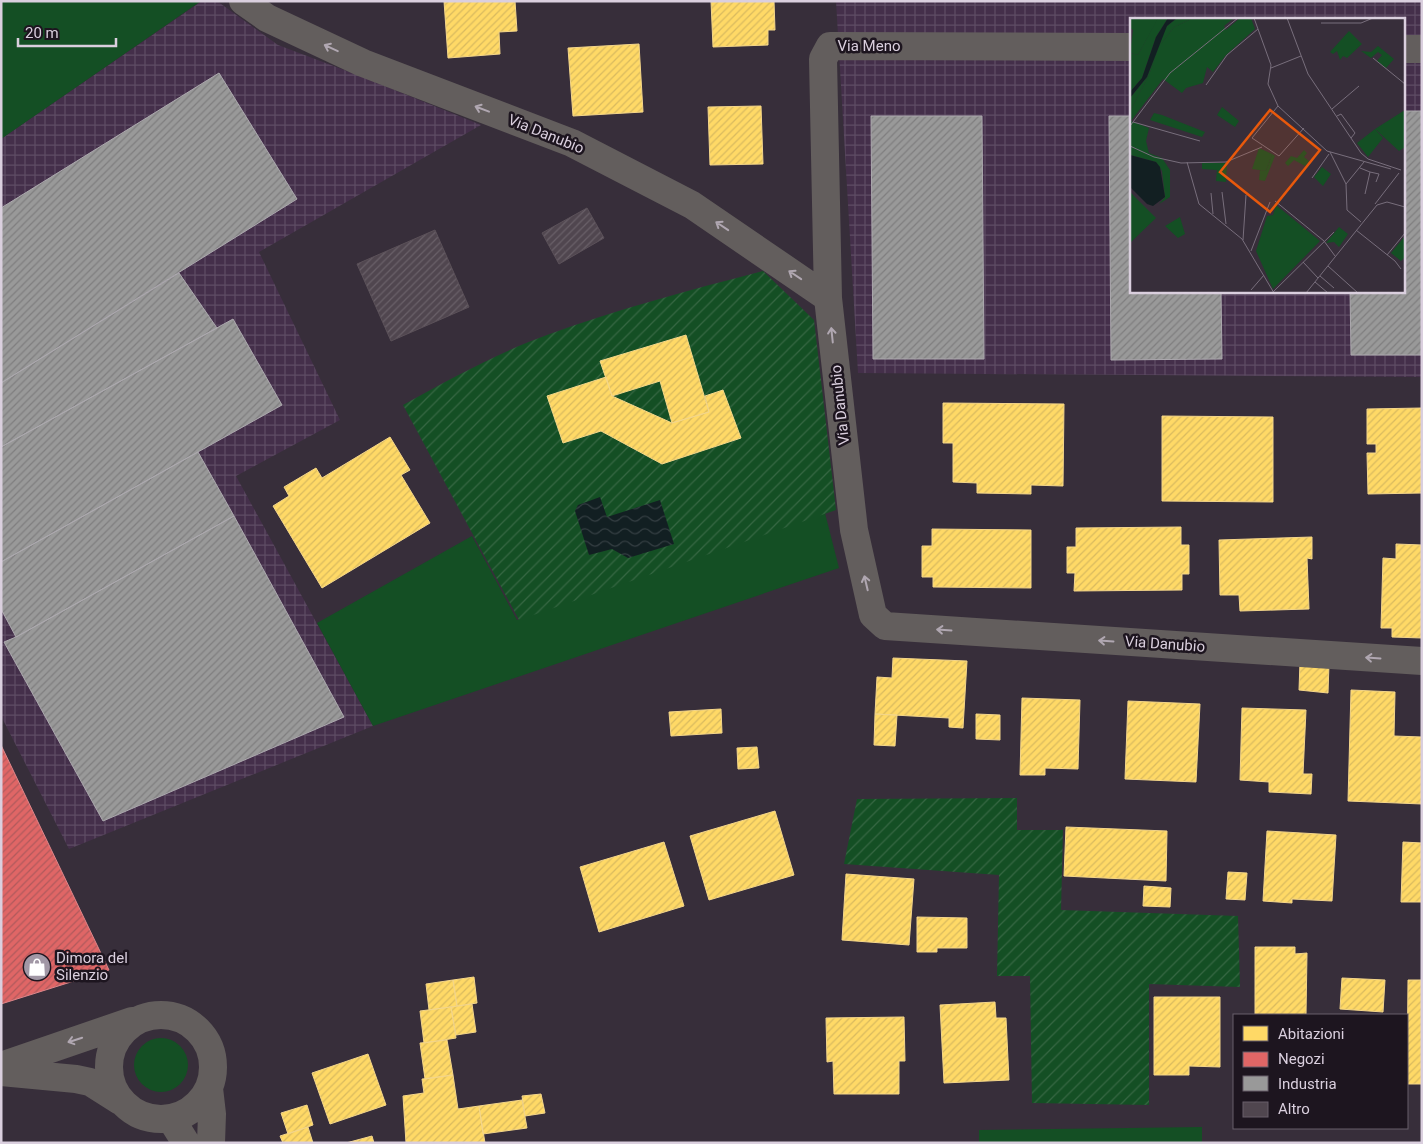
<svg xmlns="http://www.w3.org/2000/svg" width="1423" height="1144" font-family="Roboto,sans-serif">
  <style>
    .industrial { fill: url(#industrial-grid); fill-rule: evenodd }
    .green { fill: #144f24 }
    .garden { fill: url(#garden-furrows) }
    .water { fill: url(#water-waves) }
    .homes { fill: url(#homes-hatch); stroke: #f4d68a }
    .shops { fill: url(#shops-hatch); stroke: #de868a }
    .industry { fill: url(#industry-hatch); stroke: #aca9ae }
    .building { fill: url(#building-hatch); stroke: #5b5159 }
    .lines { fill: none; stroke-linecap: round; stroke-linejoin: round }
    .minor { stroke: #635e5d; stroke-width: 28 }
    .oneway { stroke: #b0a7b1 }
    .labels { text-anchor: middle; stroke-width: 5; stroke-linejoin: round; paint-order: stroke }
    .street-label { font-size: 15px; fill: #dacfde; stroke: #1d151f }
    .poi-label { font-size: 15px; fill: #dacfde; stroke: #1d151f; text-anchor: start }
    .inset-road { fill: none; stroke: #786e7c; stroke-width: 1 }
    .view { fill: #e8590c; fill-opacity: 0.15; stroke: #e8590c; stroke-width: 2.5 }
    .inset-edge { fill: none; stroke: #dacfde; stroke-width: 2.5 }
  </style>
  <defs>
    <pattern id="industrial-grid" width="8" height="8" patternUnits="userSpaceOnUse" patternTransform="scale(1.25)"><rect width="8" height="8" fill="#442f4a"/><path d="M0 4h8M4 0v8" fill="none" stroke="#5e4c64"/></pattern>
    <pattern id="garden-furrows" width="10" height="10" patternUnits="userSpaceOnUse" patternTransform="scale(1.25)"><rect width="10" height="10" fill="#144f24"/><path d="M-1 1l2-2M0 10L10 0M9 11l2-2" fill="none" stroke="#366743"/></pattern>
    <pattern id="water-waves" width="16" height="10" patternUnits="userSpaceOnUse" patternTransform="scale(1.25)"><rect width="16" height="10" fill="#121f22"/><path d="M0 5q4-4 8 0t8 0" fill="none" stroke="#343e42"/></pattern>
    <pattern id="homes-hatch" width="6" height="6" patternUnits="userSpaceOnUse" patternTransform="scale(1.25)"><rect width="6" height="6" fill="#ffd966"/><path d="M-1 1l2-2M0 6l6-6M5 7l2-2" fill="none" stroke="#d9ba5f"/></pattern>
    <pattern id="shops-hatch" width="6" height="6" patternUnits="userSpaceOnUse" patternTransform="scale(1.25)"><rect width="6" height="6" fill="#e06666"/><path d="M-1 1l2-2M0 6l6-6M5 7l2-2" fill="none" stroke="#b05a5c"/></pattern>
    <pattern id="industry-hatch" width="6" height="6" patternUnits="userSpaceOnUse" patternTransform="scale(1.25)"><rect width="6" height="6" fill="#999"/><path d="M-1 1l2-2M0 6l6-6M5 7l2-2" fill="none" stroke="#7f7e7f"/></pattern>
    <pattern id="building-hatch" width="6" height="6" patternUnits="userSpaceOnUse" patternTransform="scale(1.25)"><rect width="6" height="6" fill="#50464f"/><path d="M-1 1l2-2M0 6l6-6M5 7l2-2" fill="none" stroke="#696068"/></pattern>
  </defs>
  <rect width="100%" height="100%" fill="#372e3a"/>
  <path class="industrial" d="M 202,1 L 217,1 L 278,45 L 360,76 L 481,125 L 259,252 L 340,420 L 236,476 L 373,726 L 69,849 L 1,716 L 1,139 Z
    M 836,1 L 1422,1 L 1422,377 L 858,373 ZM 1132,19 L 1404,19 L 1404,291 L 1132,291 Z"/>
  <path class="green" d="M 1,1 L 201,1 L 1,139 Z
    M 825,513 L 839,568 L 373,726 L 317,623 L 472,536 L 517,620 Z
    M134 1065a27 27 0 1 1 54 0a27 27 0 1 1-54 0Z
    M 1202,1127 L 1202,1143 L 979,1143 L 979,1130 Z"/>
  <path class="garden" d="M 763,271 L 814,320 L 836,510 L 519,620 L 403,405 C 450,379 497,353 547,335 C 618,309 690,290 763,271 Z
    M 1017,798 L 1017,830 L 1063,830 L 1061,910 L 1238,916 L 1240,987 L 1149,984 L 1149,1105 L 1032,1103 L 1030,976 L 997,976 L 999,875 L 844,864 L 857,799 Z"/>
  <path class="water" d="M 600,497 L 607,517 L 660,500 L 674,544 L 628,558 L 612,549 L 589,555 L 575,511 L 578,505 Z"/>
  <path class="homes" d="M 444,1 L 515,1 L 517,31 L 499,32 L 500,54 L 448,58 Z
    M 711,1 L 774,1 L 775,30 L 768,30 L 768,45 L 713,47 Z
    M 639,44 L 643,112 L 573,116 L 568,48 Z
    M 761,106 L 763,164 L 710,165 L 708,107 Z
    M 686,335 L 709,412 L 672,423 L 660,381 L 612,396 L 600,361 Z
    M 606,377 L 612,396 L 672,423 L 709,412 L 705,396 L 723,390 L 741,438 L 662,464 L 601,431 L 563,443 L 547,396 Z
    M 943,403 L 1064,404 L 1063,486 L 1031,485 L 1031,494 L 977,493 L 977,483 L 953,482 L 953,443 L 943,443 Z
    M 1422,408 L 1422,493 L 1368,494 L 1367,453 L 1376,453 L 1376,444 L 1367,444 L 1367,409 Z
    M 1162,416 L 1273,417 L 1273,502 L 1162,501 Z
    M 390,437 L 410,470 L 401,475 L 430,523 L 322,588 L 273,506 L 289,496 L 284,487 L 316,468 L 322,478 Z
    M 1181,527 L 1181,545 L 1189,545 L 1189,574 L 1182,574 L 1182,590 L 1074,591 L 1075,573 L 1067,573 L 1067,547 L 1076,547 L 1076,528 Z
    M 932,529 L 1031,530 L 1031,588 L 933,587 L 933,577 L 922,577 L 922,546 L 932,546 Z
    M 1312,537 L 1312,559 L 1307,558 L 1309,609 L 1240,611 L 1239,595 L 1220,595 L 1219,540 Z
    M 1396,544 L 1422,545 L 1422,638 L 1392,637 L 1392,628 L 1381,628 L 1383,558 L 1396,559 Z
    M 893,658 L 967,661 L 963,728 L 949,727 L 949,718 L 875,714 L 877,677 L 892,678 Z
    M 1300,662 L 1329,664 L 1328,693 L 1299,690 Z
    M 1351,690 L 1395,692 L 1394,736 L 1422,737 L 1422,804 L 1348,801 Z
    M 1022,698 L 1080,700 L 1078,769 L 1045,768 L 1045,775 L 1020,775 Z
    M 1128,701 L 1200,704 L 1196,782 L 1125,779 Z
    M 1242,708 L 1306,710 L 1303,774 L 1312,774 L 1311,794 L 1269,792 L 1269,782 L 1240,780 Z
    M 721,709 L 722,733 L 671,736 L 669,712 Z
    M 875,714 L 897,715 L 895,746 L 874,745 Z
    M 976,714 L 1000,715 L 1000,740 L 976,739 Z
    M 757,747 L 759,768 L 738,769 L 737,748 Z
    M 775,811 L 794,875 L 709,900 L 690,836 Z
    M 1066,827 L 1167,831 L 1166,881 L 1064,876 Z
    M 1267,831 L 1336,835 L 1332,901 L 1292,899 L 1292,903 L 1263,901 Z
    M 664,842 L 684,906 L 599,932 L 580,867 Z
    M 1403,842 L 1422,843 L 1422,902 L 1401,902 Z
    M 1228,872 L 1247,873 L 1245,900 L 1226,899 Z
    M 846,874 L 914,879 L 909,945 L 842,940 Z
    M 1144,886 L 1171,888 L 1170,907 L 1143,906 Z
    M 917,917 L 967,918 L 967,948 L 937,948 L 937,952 L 917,952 Z
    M 1255,947 L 1295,947 L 1295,954 L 1307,953 L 1306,1015 L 1255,1015 Z
    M 474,977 L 477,1003 L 457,1006 L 453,980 Z
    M 1342,978 L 1385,980 L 1383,1012 L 1340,1009 Z
    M 453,980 L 457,1006 L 429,1010 L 426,984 Z
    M 1408,980 L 1422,980 L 1422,1084 L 1407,1084 Z
    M 1154,997 L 1220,997 L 1220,1067 L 1189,1066 L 1189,1075 L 1154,1075 Z
    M 995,1002 L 996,1018 L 1006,1018 L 1009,1080 L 944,1083 L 940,1005 Z
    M 472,1004 L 476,1032 L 456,1035 L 451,1007 Z
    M 451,1007 L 456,1038 L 424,1043 L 420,1011 Z
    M 904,1017 L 905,1061 L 899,1061 L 899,1094 L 834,1094 L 833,1061 L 827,1062 L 826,1018 Z
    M 447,1040 L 453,1075 L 425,1079 L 420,1043 Z
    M 368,1054 L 386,1105 L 330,1124 L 312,1073 Z
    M 453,1075 L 458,1109 L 479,1106 L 485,1143 L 406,1143 L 403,1096 L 424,1093 L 422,1079 Z
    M 541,1094 L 545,1113 L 525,1116 L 522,1096 Z
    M 522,1100 L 527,1128 L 483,1134 L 479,1106 Z
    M 307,1105 L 313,1125 L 288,1134 L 281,1113 Z
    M 308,1127 L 313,1143 L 283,1143 L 280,1136 Z
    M 372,1136 L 374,1143 L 346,1143 Z"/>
  <path class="shops" d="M 1,745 L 109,970 L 1,1004 Z"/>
  <path class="industry" d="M 219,73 L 297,199 L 1,383 L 1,208 Z
    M 1404,111 L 1422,111 L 1422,355 L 1351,355 L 1350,291 L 1404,291 Z
    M 871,116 L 982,116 L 984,359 L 873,359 Z
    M 1109,116 L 1132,116 L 1132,291 L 1221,291 L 1222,359 L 1111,360 Z
    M 179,273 L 217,328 L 1,447 L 1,383 Z
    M 233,319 L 282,405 L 1,562 L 1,447 Z
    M 198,452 L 234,516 L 16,637 L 1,609 L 1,562 Z
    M 234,516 L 344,717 L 103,821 L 4,642 L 16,637 Z"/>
  <path class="building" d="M 587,208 L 604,238 L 559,264 L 542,233 Z
    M 435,230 L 469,307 L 391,341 L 357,264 Z"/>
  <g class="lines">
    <path class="minor" d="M 243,1 L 267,18 L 363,63 L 572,143 L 692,205 L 828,298
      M 1132,47 L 830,46 L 823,59 L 828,298 L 854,530 L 873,615 L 885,626 L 1422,661
      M 1404,49 L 1422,49
      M109 1067a52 52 0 1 1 104 0a52 52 0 1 1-104 0Z
      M 1,1066 L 132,1021
      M 1,1072 L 76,1079 L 90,1082 L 120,1101
      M 209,1088 L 212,1114 L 211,1143
      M 171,1119 L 186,1143"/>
  </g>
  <defs><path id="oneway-shaft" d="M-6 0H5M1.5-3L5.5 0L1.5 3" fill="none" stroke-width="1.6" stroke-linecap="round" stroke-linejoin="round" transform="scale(1.25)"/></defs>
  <g class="oneway">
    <use href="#oneway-shaft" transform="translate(331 48) rotate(-155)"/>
    <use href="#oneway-shaft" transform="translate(482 109) rotate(-159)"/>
    <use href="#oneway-shaft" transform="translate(722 226) rotate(-146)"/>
    <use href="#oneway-shaft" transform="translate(795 275) rotate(-146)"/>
    <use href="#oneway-shaft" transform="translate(832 335) rotate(-96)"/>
    <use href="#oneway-shaft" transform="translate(866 583) rotate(-103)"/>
    <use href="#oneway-shaft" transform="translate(944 630) rotate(-176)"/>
    <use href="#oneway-shaft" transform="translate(1106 641) rotate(-176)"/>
    <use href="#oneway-shaft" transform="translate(1373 658) rotate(-176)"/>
    <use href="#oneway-shaft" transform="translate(75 1040) rotate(162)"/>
  </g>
  <defs>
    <g id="shop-disc" transform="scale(1.4375)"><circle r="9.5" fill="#a197a5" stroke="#1d151f"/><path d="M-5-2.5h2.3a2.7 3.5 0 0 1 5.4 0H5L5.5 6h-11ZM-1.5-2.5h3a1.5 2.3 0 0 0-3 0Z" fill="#fff"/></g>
  </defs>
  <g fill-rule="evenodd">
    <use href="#shop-disc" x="37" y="967"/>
  </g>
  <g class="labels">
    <g class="street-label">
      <text x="869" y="51">Via Meno</text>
      <text transform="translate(546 134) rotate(22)" y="5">Via Danubio</text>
      <text transform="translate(840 405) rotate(-96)" y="5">Via Danubio</text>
      <text transform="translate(1165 644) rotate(4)" y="5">Via Danubio</text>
    </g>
    <g class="poi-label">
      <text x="56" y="963">Dimora del<tspan x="56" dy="17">Silenzio</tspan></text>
    </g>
  </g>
  <g transform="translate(1130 18)">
    <rect width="275" height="275" fill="#372e3a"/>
    <path d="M 0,0 L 28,1 L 8,37 L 0,35 L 3,12 L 0,10 ZM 63,0 L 104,0 L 94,8 L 96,12 L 110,0 L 121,0 L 125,11 L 96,37 L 83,54 L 77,49 L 73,65 L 56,70 L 52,75 L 33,61 L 1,103 L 19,110 L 16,123 L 19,135 L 32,140 L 40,152 L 40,179 L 29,186 L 35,179 L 32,153 L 26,144 L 0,137 L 0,93 L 19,57 L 29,28 L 44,9 ZM 219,13 L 232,26 L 217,40 L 213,38 L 210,42 L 207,33 L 203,36 L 200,34 ZM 248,28 L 264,41 L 256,50 L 247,43 L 252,37 L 248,34 L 241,40 L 231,33 L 241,34 ZM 92,89 L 109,103 L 105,109 L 87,97 ZM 275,92 L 275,129 L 269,133 L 245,111 ZM 24,95 L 32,97 L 75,114 L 72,119 L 20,102 ZM 142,136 L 145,138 L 135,163 L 129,162 L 130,152 L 136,153 ZM 72,145 L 97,145 L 96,164 L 86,163 L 87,152 L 72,151 ZM 192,149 L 201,156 L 193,168 L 184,159 ZM 0,174 L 26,200 L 0,225 ZM 146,187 L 190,223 L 143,271 L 126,233 L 137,198 L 143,197 ZM 50,199 L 55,216 L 48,220 L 35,208 ZM 275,218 L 275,239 L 271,243 L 261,235 Z" fill="#144f24"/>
    <path d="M 28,0 L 38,0 L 26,19 L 12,60 L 0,74 L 0,35 L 8,37 ZM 47,0 L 63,0 L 44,9 L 29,28 L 19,57 L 0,93 L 0,80 L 17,59 L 31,19 L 37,8 Z" fill="#144f24"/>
    <path d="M 245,111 L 253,120 L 238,139 L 227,125 ZM 129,130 L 142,136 L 136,153 L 122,151 ZM 174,132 L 177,135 L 174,139 L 179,143 L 175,148 L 164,142 L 158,148 L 155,145 L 161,138 L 167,140 ZM 209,209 L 218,216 L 209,229 L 204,224 L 196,225 Z" fill="#144f24"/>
    <path d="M 38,0 L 47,0 L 37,8 L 17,59 L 0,80 L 0,74 L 12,60 L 26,19 ZM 0,137 L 26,144 L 30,149 L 35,179 L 23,188 L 17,186 L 0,169 Z" fill="#121f22"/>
    <path class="inset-road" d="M 124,0 L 141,47 L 138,66 L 148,88 L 197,133 L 261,151M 157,0 L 178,56 L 231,135 L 238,141 L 271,152M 191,5 L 231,5 L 243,0M 243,40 L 275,66M 141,50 L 171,38M 76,67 L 97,37 L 128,11M 148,88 L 122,120 L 149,138 L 174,110M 202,91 L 229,68M 207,98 L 211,96 L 225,115 L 221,120M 3,104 L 70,123M 0,108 L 40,55 L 108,0M 0,128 L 24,139 L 51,145 L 96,144 L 132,129M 200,134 L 216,166M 57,144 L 69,186 L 112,221 L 144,275M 230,150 L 240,154 L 235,176M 240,154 L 249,156 L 246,164M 182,160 L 199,136M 92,174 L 96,206M 81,175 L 83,196M 145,183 L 194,223 L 205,238M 245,186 L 269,155M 231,204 L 217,192 L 216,166 L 234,144M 226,212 L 265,243 L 271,251M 113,222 L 116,177M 121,233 L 140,184M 257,237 L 275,215M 173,244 L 188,260M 198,248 L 228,275M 190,258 L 204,270M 185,264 L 198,275M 121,272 L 134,257M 142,275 L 204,214M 176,275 L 247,187 L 257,184 L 275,189"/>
    <path class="view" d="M 140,92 L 190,132 L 140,194 L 90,154 Z"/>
    <rect width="275" height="275" class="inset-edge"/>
  </g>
  <rect width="1423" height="1144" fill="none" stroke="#dacfde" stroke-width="5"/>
  <rect x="1233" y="1014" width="175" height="115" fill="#1d151f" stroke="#695f6b"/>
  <rect x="1243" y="1026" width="25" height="15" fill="#ffd966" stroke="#695f6b"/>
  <text x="1278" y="1039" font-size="15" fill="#dacfde">Abitazioni</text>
  <rect x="1243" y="1052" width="25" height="15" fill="#e06666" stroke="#695f6b"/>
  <text x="1278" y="1064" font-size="15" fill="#dacfde">Negozi</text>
  <rect x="1243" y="1076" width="25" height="15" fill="#999999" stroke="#695f6b"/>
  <text x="1278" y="1089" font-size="15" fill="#dacfde">Industria</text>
  <rect x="1243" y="1102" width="25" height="15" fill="#50464f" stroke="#695f6b"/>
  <text x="1278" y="1114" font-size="15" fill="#dacfde">Altro</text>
  <path d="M18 38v8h98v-8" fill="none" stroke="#dacfde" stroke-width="2.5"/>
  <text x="25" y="38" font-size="15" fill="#dacfde" stroke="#1d151f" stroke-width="4" paint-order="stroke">20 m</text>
</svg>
